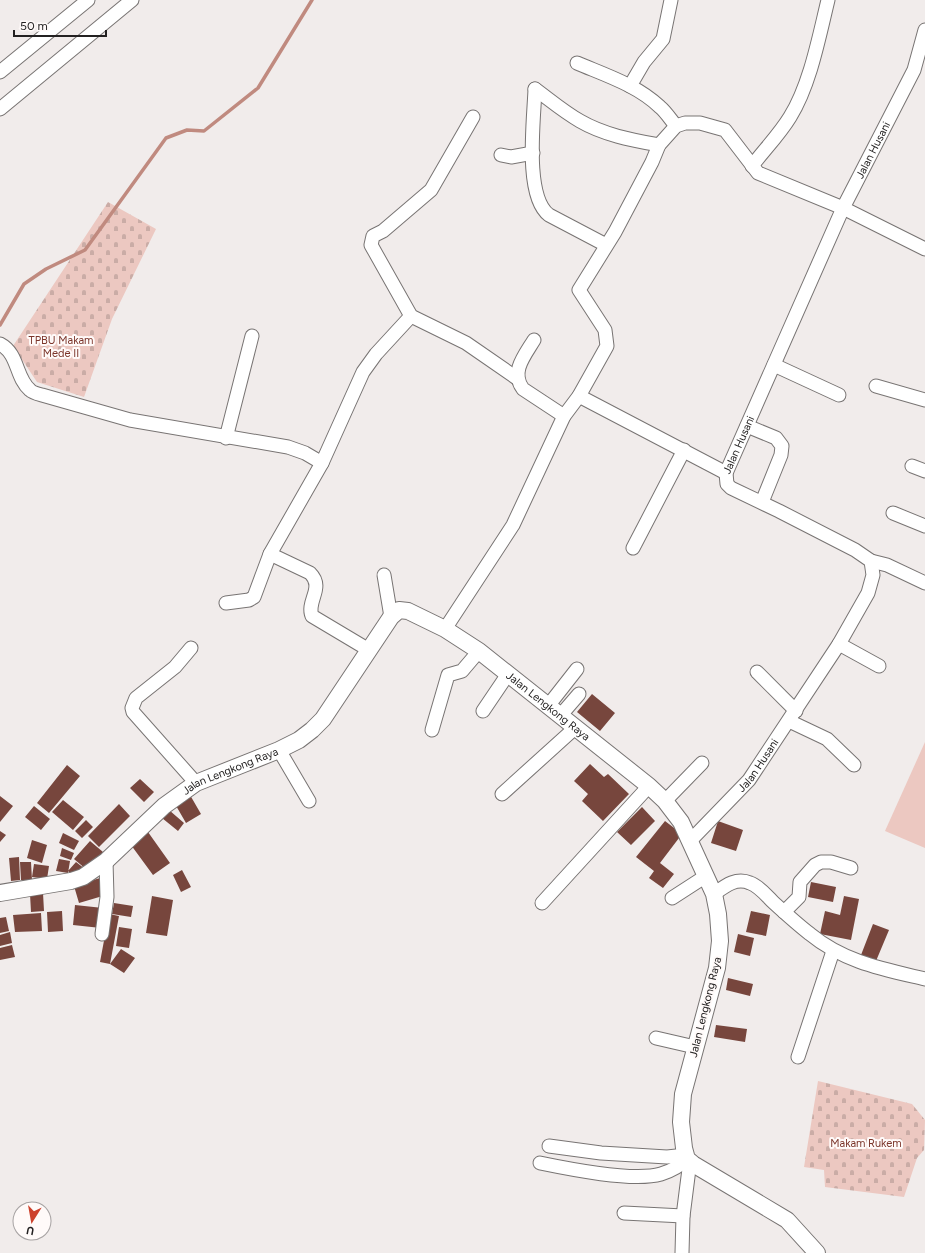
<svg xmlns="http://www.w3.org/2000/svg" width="925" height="1253" font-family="Figtree,sans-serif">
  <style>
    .green { fill: #ecc8c1 }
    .cemetery { fill: url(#cemetery-stones) }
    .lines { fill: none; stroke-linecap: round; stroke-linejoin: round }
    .stream { stroke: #c08a7f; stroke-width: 3.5 }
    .building { fill: #77463d }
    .minor-casing { stroke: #787473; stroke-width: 15 }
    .tertiary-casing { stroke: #787473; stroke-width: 18 }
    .minor { stroke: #fff; stroke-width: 13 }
    .tertiary { stroke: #fff; stroke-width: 16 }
    .labels { text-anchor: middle; stroke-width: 4; stroke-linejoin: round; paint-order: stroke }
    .street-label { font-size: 11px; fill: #232121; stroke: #fffaf9 }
    .park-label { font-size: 11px; fill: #7b352a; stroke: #fffaf9 }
  </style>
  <defs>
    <pattern id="cemetery-stones" width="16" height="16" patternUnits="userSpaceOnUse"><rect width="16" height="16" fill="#ecc8c1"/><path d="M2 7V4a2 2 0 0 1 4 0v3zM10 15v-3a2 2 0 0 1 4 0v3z" fill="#caaca6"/></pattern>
  </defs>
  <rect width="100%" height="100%" fill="#f1eceb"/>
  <path class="green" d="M 925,742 L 925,848 L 885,831 Z"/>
  <path class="cemetery" d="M 108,202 L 156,229 L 112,319 L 84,397 L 37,382 L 13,346 Z
    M 818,1081 L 912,1104 L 925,1120 L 924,1150 L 917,1158 L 904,1197 L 825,1187 L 824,1170 L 804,1167 Z"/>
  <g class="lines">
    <path class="stream" d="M 0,325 L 24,284 L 46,269 L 85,250 L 166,138 L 187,130 L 204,131 L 258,88 L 312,0"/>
  </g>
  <path class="building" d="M 592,694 L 615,713 L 600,731 L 577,712 Z
    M 590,764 L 604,777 L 608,774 L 629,794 L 603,821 L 582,801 L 588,794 L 574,781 Z
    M 67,765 L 80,776 L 49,813 L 37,803 Z
    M 140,779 L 154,792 L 144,802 L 130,788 Z
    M 190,795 L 201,814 L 186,823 L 175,804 Z
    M 0,796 L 13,806 L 0,822 Z
    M 63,800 L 84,817 L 73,830 L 52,812 Z
    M 119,804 L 130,816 L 99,847 L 88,836 Z
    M 34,806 L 50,819 L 41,830 L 25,817 Z
    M 642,807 L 655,821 L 631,845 L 617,832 Z
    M 169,810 L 184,823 L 178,831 L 162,818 Z
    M 86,820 L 93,827 L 82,838 L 75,831 Z
    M 665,821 L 682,834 L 660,863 L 674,874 L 663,888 L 649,878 L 654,871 L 636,857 Z
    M 718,821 L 743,830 L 736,851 L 711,843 Z
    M 0,831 L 6,835 L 0,842 Z
    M 148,832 L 170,863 L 153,875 L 131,845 Z
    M 63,833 L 79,841 L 74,850 L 59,843 Z
    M 32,840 L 47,845 L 42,863 L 27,858 Z
    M 90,841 L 103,852 L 87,870 L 74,859 Z
    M 62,848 L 74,853 L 71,860 L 60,856 Z
    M 19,857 L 20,880 L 11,881 L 9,858 Z
    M 59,859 L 70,861 L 68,873 L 56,871 Z
    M 20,862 L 31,862 L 32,880 L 21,880 Z
    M 76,862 L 85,869 L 77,878 L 68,871 Z
    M 34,864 L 49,866 L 47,879 L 32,877 Z
    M 182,870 L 191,887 L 181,892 L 173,875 Z
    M 100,878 L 106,895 L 79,903 L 74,886 Z
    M 811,882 L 836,887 L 833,902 L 808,897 Z
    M 43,893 L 44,911 L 31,912 L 30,894 Z
    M 152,896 L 173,900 L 167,936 L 146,933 Z
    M 844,896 L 859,899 L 851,940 L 820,934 L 825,911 L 840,915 Z
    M 114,903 L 133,906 L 131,917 L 112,914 Z
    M 75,905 L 103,908 L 101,928 L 73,925 Z
    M 62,911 L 63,931 L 48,932 L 47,912 Z
    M 751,911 L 770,915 L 766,936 L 746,932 Z
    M 41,913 L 42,931 L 15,932 L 13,915 Z
    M 109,914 L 119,916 L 110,964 L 100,962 Z
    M 6,917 L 9,931 L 0,933 L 0,918 Z
    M 873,924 L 889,930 L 876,961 L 861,955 Z
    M 119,927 L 132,929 L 129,948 L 116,946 Z
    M 10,932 L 12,943 L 0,946 L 0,935 Z
    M 738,934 L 754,938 L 750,956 L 734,952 Z
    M 12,945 L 15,957 L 0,960 L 0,948 Z
    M 121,949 L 135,958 L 124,973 L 110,964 Z
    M 728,978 L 753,984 L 750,996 L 726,990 Z
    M 716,1025 L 747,1029 L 745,1042 L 714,1037 Z"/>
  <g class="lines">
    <g class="minor-casing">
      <g id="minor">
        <path d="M 577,63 C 605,75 637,85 660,107 C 666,112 671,120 676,126"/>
        <path d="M 0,72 L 88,0"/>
        <path d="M 630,86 L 644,62 L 663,39 L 671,0"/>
        <path d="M 535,89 C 534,119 524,196 549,215 L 606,245"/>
        <path d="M 535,89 C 550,100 564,112 580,121 C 604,135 632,140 659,145"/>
        <path d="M 0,109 L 132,0"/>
        <path d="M 473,117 L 431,190 L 383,231 L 373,236 L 371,245 L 411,316 L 466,343 L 518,379"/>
        <path d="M 501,155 L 511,157 L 533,153"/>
        <path d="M 752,166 C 764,150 779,135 790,117 C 810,85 819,37 828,0"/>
        <path d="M 534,340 C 525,355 510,372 523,389 L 564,416"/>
        <path d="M 0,344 C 19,354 15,377 30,390 C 33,393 38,394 42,395 L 130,420 L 288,447 L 305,453 L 322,463"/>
        <path d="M 774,365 L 839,395"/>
        <path d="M 876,386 L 925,400"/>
        <path d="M 579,396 L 726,473"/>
        <path d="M 747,426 L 776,438 L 782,446 L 781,455 L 762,502"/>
        <path d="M 226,438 L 252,336"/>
        <path d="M 912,466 L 925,471"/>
        <path d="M 893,513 L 925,526"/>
        <path d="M 633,548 L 684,450"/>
        <path d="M 270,554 L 310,573 C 325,588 306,601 312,616 L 369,650"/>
        <path d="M 871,561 L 887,565 L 925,583"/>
        <path d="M 384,575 L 391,617"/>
        <path d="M 226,603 L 249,600 L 254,597 L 270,554 L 322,463 L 363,372 L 376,354 L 411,316"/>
        <path d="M 445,629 L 513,525 L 564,416 L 579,396 L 607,346 L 605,330 L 579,290 L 615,232 L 652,162 L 659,145 L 676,126 L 685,123 L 700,123 L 725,130 L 758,173 L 843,208 L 925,249"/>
        <path d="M 839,644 L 879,666"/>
        <path d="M 191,648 L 175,667 L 136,698 L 132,708 L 133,712 L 196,783"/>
        <path d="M 757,672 L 796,711"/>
        <path d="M 548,706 L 577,669"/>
        <path d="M 483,711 L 508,674"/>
        <path d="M 560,716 L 579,694"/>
        <path d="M 789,721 L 827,739 L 854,765"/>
        <path d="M 432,730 L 448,675 L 462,671 L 479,651"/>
        <path d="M 279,750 L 309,801"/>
        <path d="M 502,794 L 575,728"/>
        <path d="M 665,801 L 702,763"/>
        <path id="s1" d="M 690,841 L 749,780 L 839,644 L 868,593 L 873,575 L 871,561 L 855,550 L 779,511 L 731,488 L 727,484 L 726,473 L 843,208 L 914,70 L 925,30"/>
        <path d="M 714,894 C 725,886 736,877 750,883 C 759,886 767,896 773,902 C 785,913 797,924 810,934 C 844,962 883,969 925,979"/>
        <path d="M 672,898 L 706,876"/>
        <path d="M 542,903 L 649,786"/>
        <path d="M 784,912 L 799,897 L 800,882 L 815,865 L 821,862 L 831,862 L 851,868"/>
        <path d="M 102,934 L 107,897 L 106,861"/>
        <path d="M 656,1038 L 695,1047"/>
        <path d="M 798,1057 L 833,951"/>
        <path d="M 549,1146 L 601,1153 L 667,1157 L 686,1155"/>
        <path d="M 540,1163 C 569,1169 633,1182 661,1174 C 671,1171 680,1166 687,1159"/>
        <path d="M 624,1213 L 683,1216"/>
        <path d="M 682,1253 L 683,1216 L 690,1161"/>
      </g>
    </g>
    <g class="tertiary-casing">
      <g id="tertiary">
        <path id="s2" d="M 0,893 L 71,881 L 83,877 L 106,861 L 164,806 L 196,783 L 279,750 L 299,740 L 312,730 L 323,719 L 391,617 L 399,610 L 408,611 L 445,629 L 479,651 L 649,786 L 665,801 L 681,822 L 714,894 L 718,914 L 720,941 L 717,968 L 683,1094 L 681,1122 L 684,1148 L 687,1159 L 693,1164 L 787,1220 L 817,1253"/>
      </g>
    </g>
    <use href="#minor" class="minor"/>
    <use href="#tertiary" class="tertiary"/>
  </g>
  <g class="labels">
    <g class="street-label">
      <text dy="4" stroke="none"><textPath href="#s1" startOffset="869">Jalan Husani</textPath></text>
      <text dy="4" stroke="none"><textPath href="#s1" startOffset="545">Jalan Husani</textPath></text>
      <text dy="4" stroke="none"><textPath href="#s2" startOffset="688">Jalan Lengkong Raya</textPath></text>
      <text dy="4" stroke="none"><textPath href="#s1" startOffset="102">Jalan Husani</textPath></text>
      <text dy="4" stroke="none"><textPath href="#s2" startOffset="268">Jalan Lengkong Raya</textPath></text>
      <text transform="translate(705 1007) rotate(-76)" y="4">Jalan Lengkong Raya</text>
    </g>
    <g class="park-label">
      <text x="61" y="344">TPBU Makam<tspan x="61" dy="13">Mede II</tspan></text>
      <text x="866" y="1147">Makam Rukem</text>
    </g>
  </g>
  <g transform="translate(32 1221) rotate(191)"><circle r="19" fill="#fffaf9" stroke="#a7a3a3"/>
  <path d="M0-3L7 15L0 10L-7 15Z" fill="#cd412c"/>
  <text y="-6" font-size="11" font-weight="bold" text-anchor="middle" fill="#232121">U</text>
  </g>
  <path d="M14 30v6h92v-6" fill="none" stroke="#232121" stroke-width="2"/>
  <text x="20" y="30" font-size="12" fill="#232121" stroke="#fffaf9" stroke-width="3" paint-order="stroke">50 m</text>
</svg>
